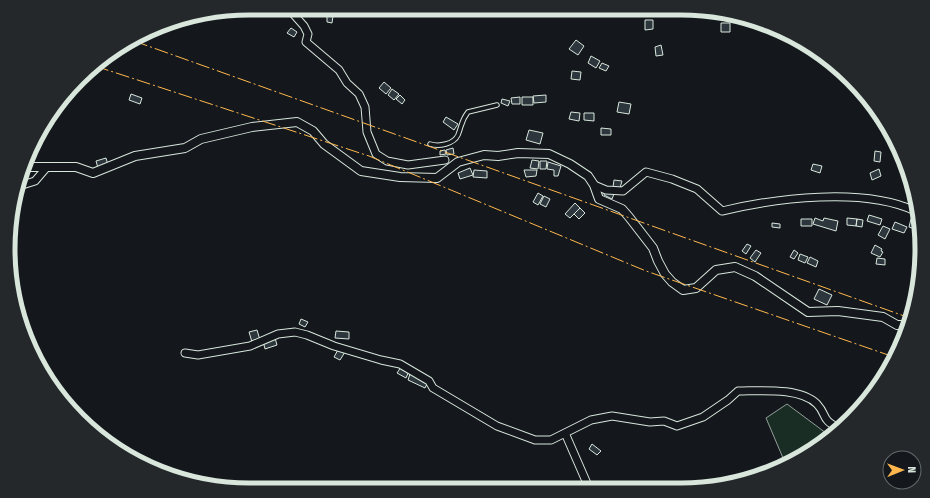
<svg xmlns="http://www.w3.org/2000/svg" width="930" height="498" font-family="'Fira Sans Condensed',sans-serif">
  <style>
    .green { fill: #1a2d24; stroke: #939e99 }
    .building { fill: #2c363c; stroke: #d8e6dc }
    .lines { fill: none; stroke-linecap: round; stroke-linejoin: round }
    .service-casing { stroke: #d8e6dc; stroke-width: 5.5 }
    .minor-casing { stroke: #d8e6dc; stroke-width: 9 }
    .tertiary-casing { stroke: #d8e6dc; stroke-width: 10 }
    .service { stroke: #14181c; stroke-width: 3.5 }
    .minor { stroke: #14181c; stroke-width: 7 }
    .tertiary { stroke: #14181c; stroke-width: 8 }
    .power { stroke: #ffb74d; stroke-width: 1; stroke-dasharray: 14 3 2 3; stroke-linecap: butt }
    .rim { fill: none; stroke: #d8e6dc; stroke-width: 5 }
  </style>
  <rect width="100%" height="100%" fill="#14181c"/>
  <path class="green" d="M 787,404 L 830,436 L 815,449 L 786,465 L 766,418 Z"/>
  <path class="building" d="M 326,8 L 340,8 L 340,12 L 326,11 Z
    M 675,8 L 683,8 L 682,15 L 675,14 Z
    M 327,15 L 333,16 L 332,23 L 327,22 Z
    M 645,20 L 653,20 L 653,29 L 645,30 Z
    M 721,23 L 730,23 L 730,32 L 721,32 Z
    M 291,28 L 297,32 L 294,37 L 287,33 Z
    M 576,40 L 584,46 L 578,55 L 569,49 Z
    M 661,45 L 663,55 L 656,56 L 655,47 Z
    M 591,56 L 600,61 L 596,68 L 588,63 Z
    M 602,63 L 609,66 L 606,71 L 599,68 Z
    M 572,71 L 581,72 L 580,80 L 571,79 Z
    M 384,82 L 391,88 L 386,94 L 379,88 Z
    M 392,89 L 399,94 L 394,100 L 388,95 Z
    M 131,94 L 142,98 L 140,104 L 129,100 Z
    M 400,95 L 405,100 L 402,104 L 396,99 Z
    M 546,95 L 546,102 L 534,103 L 533,96 Z
    M 520,97 L 520,104 L 512,104 L 511,98 Z
    M 522,97 L 533,97 L 533,105 L 522,105 Z
    M 502,99 L 510,101 L 508,106 L 501,103 Z
    M 619,102 L 631,104 L 629,114 L 617,112 Z
    M 876,110 L 882,122 L 875,122 Z
    M 571,112 L 580,113 L 579,121 L 569,119 Z
    M 584,113 L 594,113 L 594,121 L 584,120 Z
    M 446,117 L 458,124 L 454,130 L 443,122 Z
    M 601,128 L 611,129 L 611,135 L 601,135 Z
    M 529,130 L 543,133 L 540,144 L 526,140 Z
    M 453,148 L 454,154 L 447,155 L 446,150 Z
    M 445,150 L 446,154 L 440,155 L 440,151 Z
    M 875,151 L 881,152 L 880,162 L 874,161 Z
    M 106,158 L 108,165 L 98,168 L 96,161 Z
    M 532,160 L 539,161 L 538,169 L 530,168 Z
    M 540,161 L 547,161 L 546,169 L 540,169 Z
    M 548,162 L 561,166 L 558,176 L 554,176 L 554,170 L 547,169 Z
    M 813,164 L 822,166 L 820,173 L 811,170 Z
    M 470,168 L 473,175 L 460,179 L 458,173 Z
    M 879,169 L 881,176 L 872,180 L 870,173 Z
    M 474,170 L 487,171 L 487,178 L 473,177 Z
    M 524,170 L 537,170 L 536,176 L 526,177 Z
    M 614,180 L 622,181 L 620,188 L 613,187 Z
    M 606,190 L 614,194 L 612,199 L 604,195 Z
    M 538,193 L 543,196 L 538,205 L 533,202 Z
    M 544,196 L 550,199 L 546,207 L 540,204 Z
    M 575,203 L 580,208 L 570,218 L 565,214 Z
    M 580,208 L 585,213 L 579,219 L 574,214 Z
    M 869,215 L 882,219 L 880,225 L 867,221 Z
    M 815,218 L 823,221 L 824,218 L 838,221 L 836,231 L 813,224 Z
    M 847,218 L 857,219 L 856,226 L 847,225 Z
    M 801,219 L 812,219 L 812,226 L 801,226 Z
    M 857,219 L 863,220 L 862,227 L 856,226 Z
    M 911,219 L 916,220 L 917,230 L 909,227 Z
    M 895,222 L 907,227 L 904,233 L 892,229 Z
    M 772,223 L 780,224 L 780,228 L 772,227 Z
    M 883,226 L 890,229 L 885,239 L 878,235 Z
    M 747,244 L 751,246 L 746,254 L 742,251 Z
    M 875,245 L 882,249 L 881,251 L 883,252 L 880,257 L 871,253 Z
    M 756,250 L 761,253 L 755,262 L 750,258 Z
    M 794,250 L 798,253 L 794,259 L 790,257 Z
    M 800,254 L 808,257 L 805,263 L 798,260 Z
    M 810,257 L 818,261 L 816,267 L 807,263 Z
    M 877,258 L 885,259 L 885,265 L 876,264 Z
    M 11,276 L 16,277 L 13,285 Z
    M 819,289 L 832,295 L 827,305 L 814,299 Z
    M 301,319 L 308,322 L 305,327 L 299,324 Z
    M 257,330 L 260,340 L 252,342 L 249,332 Z
    M 336,331 L 349,332 L 349,339 L 335,338 Z
    M 275,338 L 277,345 L 265,349 L 263,341 Z
    M 339,348 L 345,352 L 340,360 L 334,357 Z
    M 401,367 L 409,371 L 406,378 L 397,373 Z
    M 410,374 L 428,382 L 425,388 L 408,380 Z
    M 592,444 L 601,451 L 597,455 L 589,449 Z"/>
  <g class="lines">
    <g class="service-casing">
      <path id="service" d="M 430,144 C 439,147 454,144 458,135 C 462,125 461,121 468,112 L 497,105"/>
    </g>
    <g class="minor-casing">
      <path id="minor" d="M 288,8 L 304,26 L 308,34 L 306,42 L 339,70 L 347,83 L 359,94 L 365,107 L 367,132 L 376,154 L 387,161 L 408,165 L 445,160
        M 594,185 L 606,190 L 623,191 L 646,172 L 672,179 L 697,189 L 722,211 C 776,198 864,187 915,211
        M 16,187 L 35,181 L 47,167
        M 185,353 L 198,355 L 250,346 L 278,334 L 295,332 L 307,335 L 334,346 L 381,360 L 400,364 L 429,381 L 433,388 L 497,426 L 535,440 L 551,440 L 591,420 L 612,416 L 650,422 L 664,421 L 677,426 L 703,417 L 728,400 L 738,391 C 760,391 800,387 817,404 C 828,416 820,419 839,428
        M 565,433 L 589,488"/>
    </g>
    <g class="tertiary-casing">
      <path id="tertiary" d="M 25,167 L 76,167 L 93,173 L 135,156 L 185,148 L 201,139 L 252,127 L 297,122 L 313,131 L 324,144 L 361,171 L 400,177 L 437,178 L 458,162 L 484,155 L 498,156 L 518,153 L 549,154 L 570,164 L 588,176 L 594,185 L 599,199 L 622,209 L 629,217 L 653,248 L 658,261 L 665,274 L 672,282 L 683,290 L 696,288 L 716,270 L 735,267 L 755,276 L 808,312 L 838,311 L 883,317 L 897,325 L 905,325"/>
    </g>
    <use href="#service" class="service"/>
    <use href="#minor" class="minor"/>
    <use href="#tertiary" class="tertiary"/>
    <path class="power" d="M 134,41 L 907,317
      M 95,66 L 369,156 L 646,271 L 894,357"/>
  </g>
  <path d="M0 0H930V498H0ZM249 15H681A234 234 0 0 1 915 249V249A234 234 0 0 1 681 483H249A234 234 0 0 1 15 249V249A234 234 0 0 1 249 15Z" fill="#24282b" fill-rule="evenodd"/>
  <path class="rim" d="M249 15H681A234 234 0 0 1 915 249V249A234 234 0 0 1 681 483H249A234 234 0 0 1 15 249V249A234 234 0 0 1 249 15Z"/>
  <g transform="translate(902 470) rotate(89)"><circle r="19" fill="#14181c" stroke="#626a69"/>
  <path d="M0-3L7 15L0 10L-7 15Z" fill="#ffb74d"/>
  <text y="-6" font-size="11" font-weight="bold" text-anchor="middle" fill="#d8e6dc">N</text>
  </g>
</svg>
